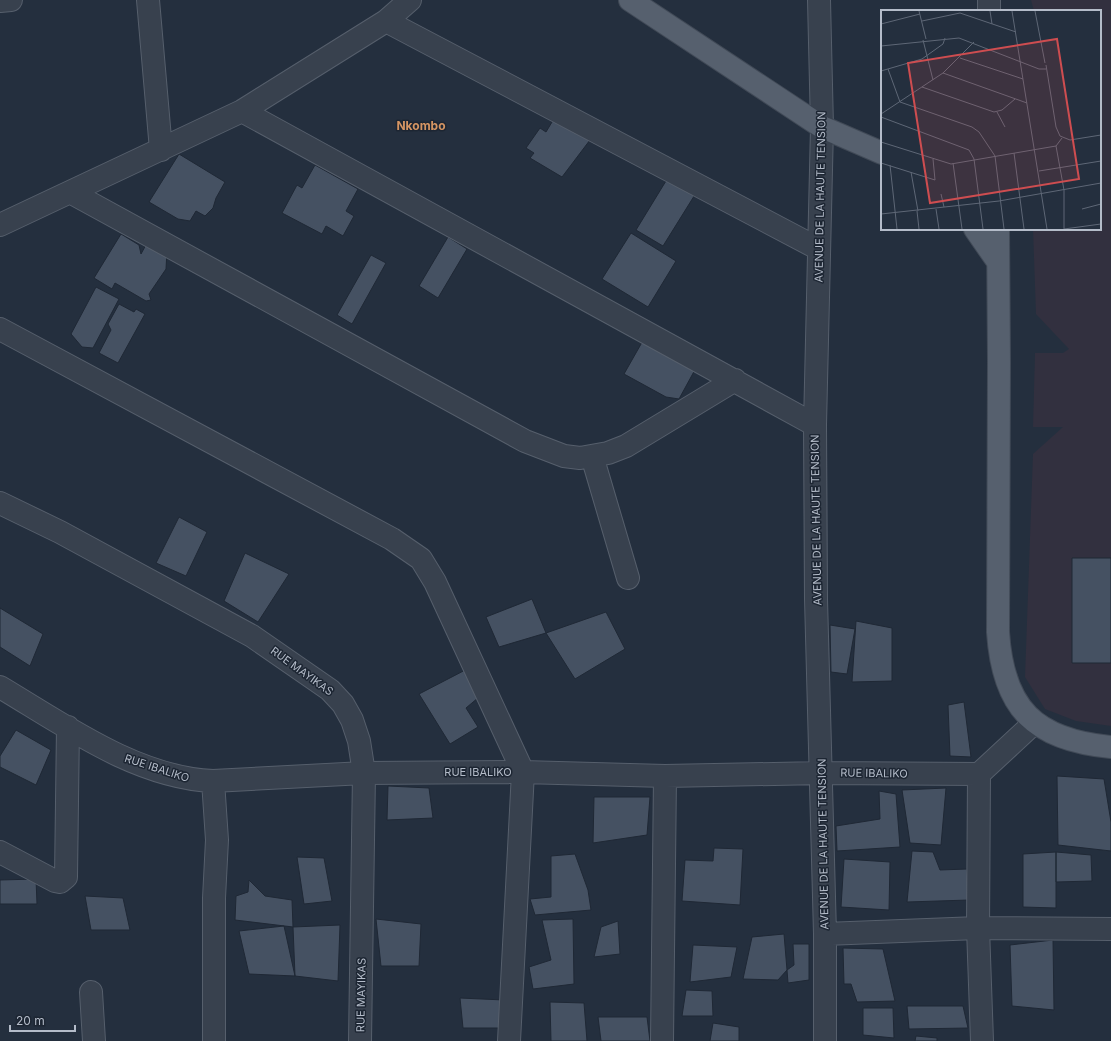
<svg xmlns="http://www.w3.org/2000/svg" width="1111" height="1041" font-family="Inter,sans-serif">
  <style>
    .medical { fill: #32303f }
    .building { fill: #455162; stroke: #1f2835 }
    .lines { fill: none; stroke-linecap: round; stroke-linejoin: round }
    .minor-casing { stroke: #565f6c; stroke-width: 24 }
    .tertiary-casing { stroke: #565f6c; stroke-width: 24 }
    .primary-casing { stroke: #414a57; stroke-width: 24 }
    .minor { stroke: #38414e; stroke-width: 22 }
    .tertiary { stroke: #38414e; stroke-width: 22 }
    .primary { stroke: #56606e; stroke-width: 22 }
    .labels { text-anchor: middle; stroke-width: 3; stroke-linejoin: round; paint-order: stroke }
    .street-label { font-size: 11px; fill: #b4bcc9; stroke: #1d2633 }
    .neighbourhood-label { font-size: 12px; font-weight: bold; fill: #d59563; stroke: #1d2633 }
    .inset-road { fill: none; stroke: #5e6776; stroke-width: 1 }
    .view { fill: #ce4d50; fill-opacity: 0.15; stroke: #ce4d50; stroke-width: 2 }
    .inset-edge { fill: none; stroke: #b4bcc9; stroke-width: 2 }
  </style>
  <rect width="100%" height="100%" fill="#242f3e"/>
  <path class="medical" d="M 1031,0 L 1111,0 L 1111,726 L 1076,721 L 1045,709 L 1025,677 L 1033,454 L 1063,427 L 1033,427 L 1035,353 L 1063,353 L 1069,349 L 1036,314 L 1033,229 L 1100,229 L 1100,11 L 1034,11 Z"/>
  <path class="building" d="M 555,117 L 590,140 L 562,177 L 530,158 L 534,153 L 526,148 L 540,128 L 546,132 Z
    M 179,154 L 225,182 L 216,198 L 213,208 L 205,216 L 196,211 L 190,221 L 178,219 L 149,202 Z
    M 315,165 L 358,189 L 346,211 L 354,216 L 343,236 L 326,226 L 322,234 L 282,213 L 297,185 L 302,188 Z
    M 669,176 L 696,193 L 663,246 L 636,230 Z
    M 631,233 L 676,261 L 648,307 L 602,279 Z
    M 121,234 L 139,245 L 141,254 L 148,241 L 167,251 L 166,269 L 149,294 L 151,300 L 146,301 L 115,283 L 112,289 L 94,278 Z
    M 448,237 L 467,249 L 438,298 L 419,286 Z
    M 371,255 L 386,263 L 352,324 L 337,315 Z
    M 96,287 L 119,299 L 93,348 L 82,347 L 71,334 Z
    M 119,304 L 134,312 L 136,309 L 145,314 L 118,363 L 99,353 L 111,330 L 108,324 Z
    M 645,337 L 697,366 L 679,399 L 666,397 L 624,374 Z
    M 179,517 L 207,532 L 186,576 L 156,563 Z
    M 245,553 L 289,574 L 258,622 L 224,601 Z
    M 1072,558 L 1111,558 L 1111,663 L 1072,663 Z
    M 532,599 L 546,633 L 499,647 L 486,617 Z
    M 0,608 L 43,634 L 30,666 L 0,647 Z
    M 606,612 L 625,649 L 575,679 L 546,633 Z
    M 856,621 L 892,628 L 892,681 L 852,682 Z
    M 830,625 L 855,629 L 847,674 L 831,672 Z
    M 471,667 L 485,692 L 466,708 L 478,727 L 450,744 L 419,694 Z
    M 964,702 L 971,757 L 950,756 L 948,705 Z
    M 16,730 L 51,750 L 36,785 L 0,767 L 0,756 Z
    M 1057,776 L 1104,779 L 1111,822 L 1111,851 L 1058,845 Z
    M 388,786 L 429,788 L 433,818 L 387,820 Z
    M 946,788 L 941,845 L 910,843 L 902,790 Z
    M 879,791 L 896,794 L 900,847 L 837,851 L 836,826 L 880,819 Z
    M 594,797 L 650,797 L 647,835 L 593,843 Z
    M 714,848 L 743,849 L 740,905 L 682,901 L 685,860 L 713,861 Z
    M 912,851 L 933,852 L 940,870 L 967,869 L 969,900 L 907,902 Z
    M 1056,852 L 1056,908 L 1023,907 L 1023,854 Z
    M 1056,852 L 1091,855 L 1092,881 L 1056,882 Z
    M 575,854 L 588,890 L 591,910 L 535,915 L 530,899 L 551,897 L 551,856 Z
    M 297,857 L 324,858 L 332,901 L 304,904 Z
    M 844,859 L 890,862 L 889,910 L 841,907 Z
    M 36,879 L 37,904 L 0,904 L 0,880 Z
    M 249,880 L 265,896 L 292,900 L 293,927 L 235,920 L 236,896 L 248,892 Z
    M 85,896 L 123,898 L 130,930 L 91,930 Z
    M 376,919 L 421,924 L 419,966 L 381,966 Z
    M 573,919 L 574,984 L 533,989 L 529,967 L 551,960 L 542,920 Z
    M 618,921 L 620,954 L 594,957 L 601,927 Z
    M 340,925 L 338,981 L 295,976 L 293,927 Z
    M 284,926 L 295,976 L 249,974 L 239,931 Z
    M 784,934 L 787,970 L 778,980 L 743,979 L 752,937 Z
    M 1053,940 L 1054,1010 L 1012,1006 L 1010,945 Z
    M 793,944 L 809,944 L 809,980 L 788,983 L 787,970 L 794,965 Z
    M 693,945 L 737,947 L 731,977 L 690,982 Z
    M 843,948 L 883,949 L 895,1001 L 857,1002 L 851,984 L 844,984 Z
    M 686,990 L 712,991 L 713,1016 L 682,1016 Z
    M 460,998 L 504,1000 L 500,1028 L 463,1028 Z
    M 550,1002 L 584,1003 L 587,1041 L 551,1041 Z
    M 907,1006 L 963,1006 L 968,1028 L 909,1029 Z
    M 863,1008 L 893,1008 L 894,1038 L 863,1035 Z
    M 598,1017 L 647,1017 L 650,1041 L 601,1041 Z
    M 713,1023 L 739,1027 L 739,1041 L 710,1041 Z
    M 916,1036 L 937,1038 L 937,1041 L 915,1041 Z"/>
  <g class="lines">
    <g class="minor-casing">
      <path id="minor" d="M 148,0 L 161,150
        M 819,0 L 822,127 L 815,425 L 816,599 L 825,934 L 825,1041
        M 0,1 L 11,0
        M 386,21 L 819,249
        M 242,111 L 815,425
        M 70,192 L 525,441 L 564,456 L 580,458 L 608,453 L 626,446 L 735,380
        M 0,225 L 242,111 L 386,21 L 410,0
        M 0,329 L 392,539 L 421,559 L 435,582 L 523,772 L 509,1041
        M 592,456 L 628,578
        M 0,503 L 60,532 L 252,636 L 330,690 L 343,704 L 352,720 L 359,741 L 364,773 L 360,1041
        M 0,687 C 64,725 137,778 213,781 L 364,773 L 523,772 L 665,776 L 821,773 L 979,774
        M 213,781 L 217,840 L 214,898 L 214,1041
        M 0,852 L 55,881 L 60,882 L 66,877 L 68,727
        M 825,934 L 978,928 L 1111,929
        M 91,992 L 94,1041
        M 662,1041 L 665,776
        M 982,1041 L 978,928 L 979,774 L 1034,723"/>
    </g>
    <g class="tertiary-casing">
      <path id="tertiary" d="M 989,0 L 989,11"/>
    </g>
    <g class="primary-casing">
      <path id="primary" d="M 630,0 L 822,127 L 882,153
        M 975,229 L 998,262
        M 998,229 L 999,362 L 998,632 C 1003,709 1035,740 1111,747"/>
    </g>
    <use href="#minor" class="minor"/>
    <use href="#tertiary" class="tertiary"/>
    <use href="#primary" class="primary"/>
  </g>
  <g class="labels">
    <g class="street-label">
      <text transform="translate(820 197) rotate(-89)" y="4">AVENUE DE LA HAUTE TENSION</text>
      <text transform="translate(816 520) rotate(-91)" y="4">AVENUE DE LA HAUTE TENSION</text>
      <text transform="translate(302 671) rotate(36)" y="4">RUE MAYIKAS</text>
      <text transform="translate(157 768) rotate(18)" y="4">RUE IBALIKO</text>
      <text x="478" y="776">RUE IBALIKO</text>
      <text transform="translate(874 773) rotate(1)" y="4">RUE IBALIKO</text>
      <text transform="translate(823 844) rotate(-91)" y="4">AVENUE DE LA HAUTE TENSION</text>
      <text transform="translate(361 995) rotate(-89)" y="4">RUE MAYIKAS</text>
    </g>
    <g class="neighbourhood-label">
      <text x="421" y="130">Nkombo</text>
    </g>
  </g>
  <g transform="translate(881 10)">
    <rect width="220" height="220" fill="#242f3e"/>
    <path class="inset-road" d="M 38,1 L 45,29M 109,1 L 111,14M 131,1 L 166,219M 154,1 L 164,53M 41,11 L 79,3 L 135,22M 0,14 L 39,4M 42,30 L 52,70M 0,36 L 78,28 L 158,59 L 165,59M 79,48 L 142,69M 165,55 L 175,117 L 179,126 L 189,130 L 220,125M 7,59 L 19,92 L 91,117 L 98,122 L 114,146 L 123,219M 0,61 L 41,49 L 62,34 L 64,28M 62,63 L 146,93M 41,77 L 113,102 L 121,100 L 134,89M 116,102 L 124,117M 0,104 L 62,63 L 93,32M 0,107 L 88,140 L 93,149 L 102,219M 181,128 L 175,136 L 183,180 L 183,219M 0,132 L 70,154 L 175,136M 133,143 L 143,219M 0,153 L 54,170 L 52,149M 72,153 L 81,219M 9,155 L 16,219M 158,161 L 220,151M 30,162 L 37,201M 60,184 L 63,197M 55,199 L 58,219M 201,199 L 220,194M 36,201 L 38,219M 0,204 L 118,191 L 220,173M 183,219 L 220,214"/>
    <path class="view" d="M 176,29 L 198,169 L 49,193 L 27,53 Z"/>
    <rect width="220" height="220" class="inset-edge"/>
  </g>
  <path d="M10 1025v6h65v-6" fill="none" stroke="#b4bcc9" stroke-width="2"/>
  <text x="16" y="1025" font-size="12" fill="#b4bcc9" stroke="#1d2633" stroke-width="3" paint-order="stroke">20 m</text>
</svg>
